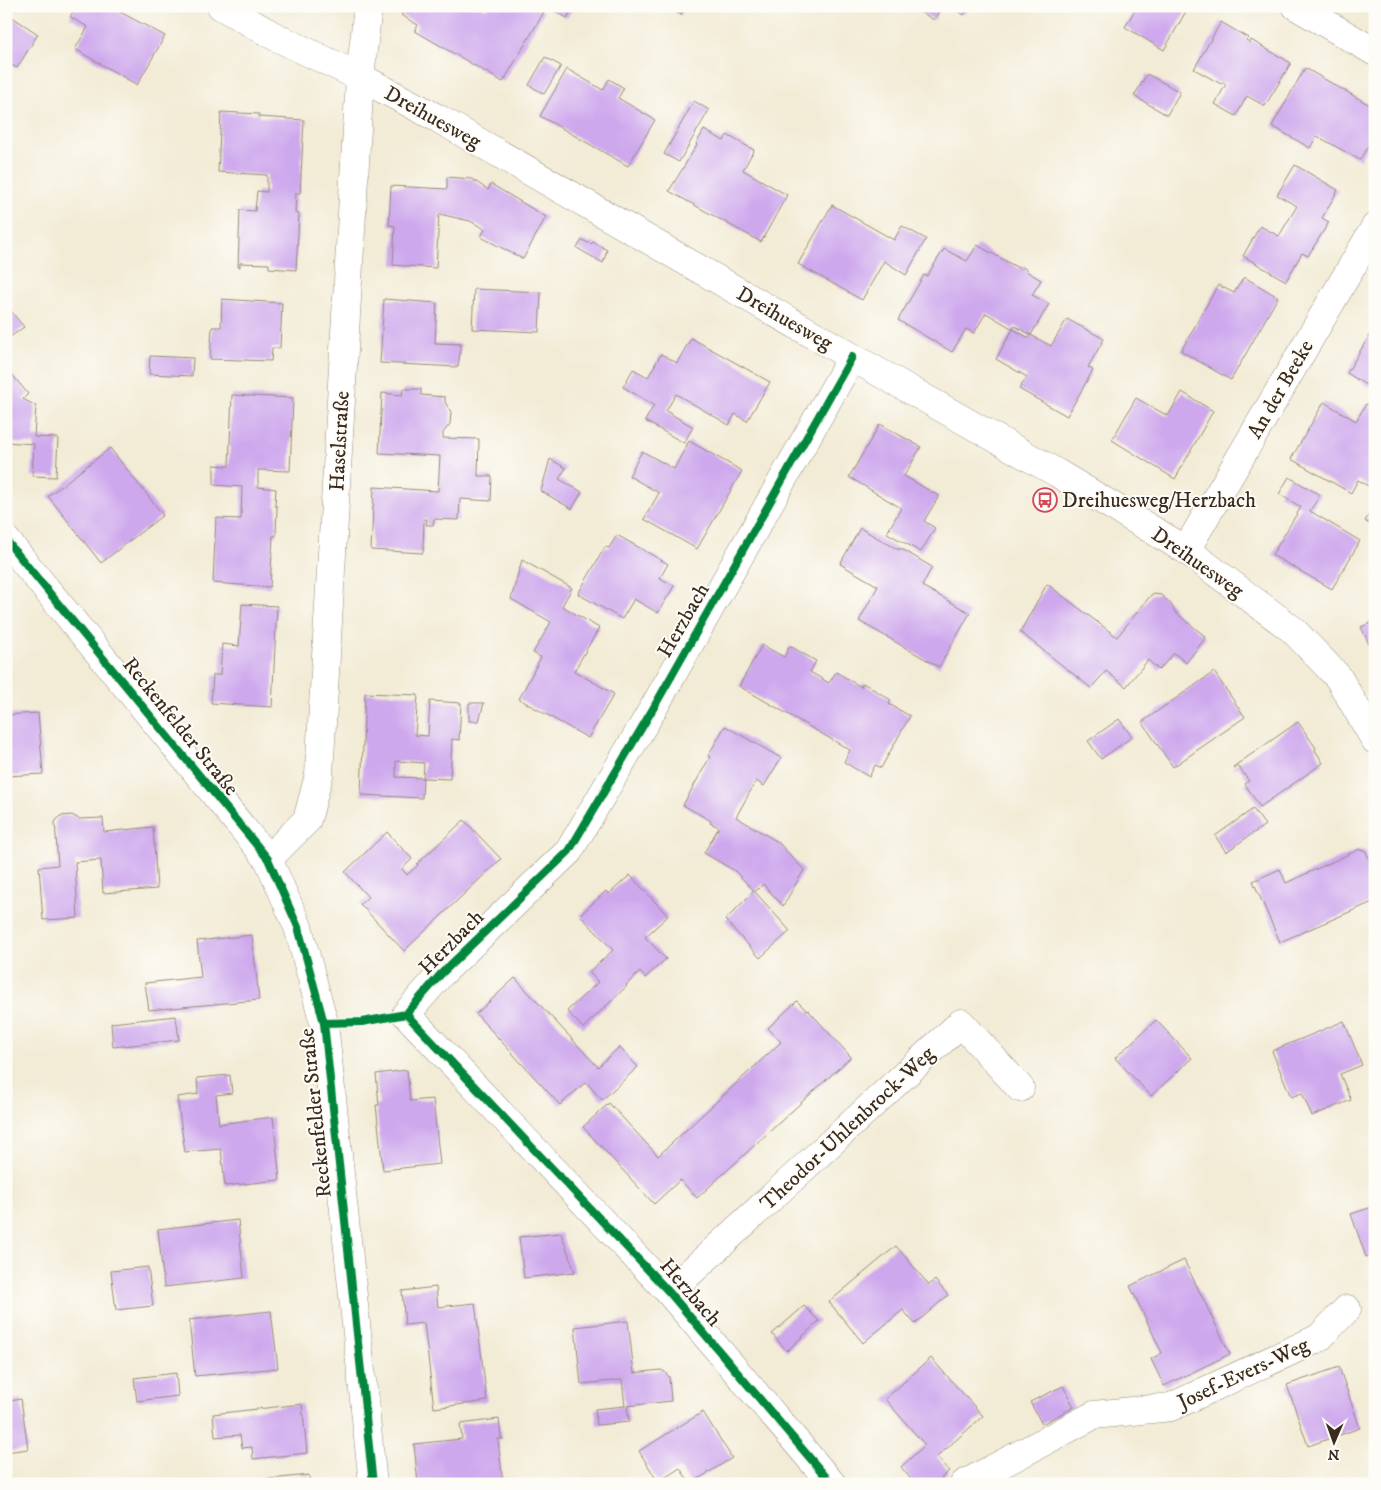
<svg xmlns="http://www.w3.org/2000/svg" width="1381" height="1490" font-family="'IM FELL DW Pica',serif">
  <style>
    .building { fill: #cea8ed; fill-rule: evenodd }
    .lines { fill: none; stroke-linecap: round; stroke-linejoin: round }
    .minor-casing { stroke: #968a7a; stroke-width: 29 }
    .tertiary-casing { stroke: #968a7a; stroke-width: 29 }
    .minor { stroke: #fff; stroke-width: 28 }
    .tertiary { stroke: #fff; stroke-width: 28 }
    .cycleway-casing { stroke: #fdfcf7; stroke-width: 11 }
    .cycleway { stroke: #00873e; stroke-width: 8 }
    .labels { text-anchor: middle; stroke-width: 4; stroke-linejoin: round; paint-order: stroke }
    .street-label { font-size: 21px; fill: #3b2a1e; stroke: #fdfcf7 }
    .poi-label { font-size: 21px; fill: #3b2a1e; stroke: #fdfcf7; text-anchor: start }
  </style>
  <rect width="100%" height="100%" fill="#fdfcf7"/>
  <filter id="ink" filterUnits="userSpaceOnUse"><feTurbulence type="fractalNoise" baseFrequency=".02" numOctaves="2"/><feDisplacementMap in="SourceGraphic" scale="10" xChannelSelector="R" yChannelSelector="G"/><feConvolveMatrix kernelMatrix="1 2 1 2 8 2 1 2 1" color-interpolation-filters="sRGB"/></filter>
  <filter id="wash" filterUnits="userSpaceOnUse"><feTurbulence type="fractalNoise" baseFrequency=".0096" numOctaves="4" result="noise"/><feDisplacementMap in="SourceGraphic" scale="20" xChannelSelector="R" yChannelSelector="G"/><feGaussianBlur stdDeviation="1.12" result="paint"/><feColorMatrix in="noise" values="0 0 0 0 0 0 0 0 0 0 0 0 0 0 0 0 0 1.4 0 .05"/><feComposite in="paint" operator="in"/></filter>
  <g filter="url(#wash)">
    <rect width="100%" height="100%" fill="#f2ebd5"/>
    <g id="blocks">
      <path class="building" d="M 76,6 L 109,6 L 165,36 L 137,85 L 75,49 L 88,27 L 70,17 Z
        M 406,6 L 480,6 L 486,9 L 488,6 L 534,6 L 544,12 L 503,82 L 415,31 L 418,25 L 401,15 Z
        M 546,6 L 574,6 L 567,18 Z
        M 666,6 L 685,6 L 681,15 Z
        M 911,6 L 942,6 L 934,20 Z
        M 949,6 L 969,6 L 964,15 Z
        M 1137,6 L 1189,6 L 1164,50 L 1125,27 Z
        M 6,13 L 38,34 L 17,68 L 6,62 Z
        M 1221,22 L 1248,38 L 1246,40 L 1250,43 L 1251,40 L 1291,63 L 1265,106 L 1247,96 L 1236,116 L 1215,104 L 1226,84 L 1223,82 L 1221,84 L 1194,69 Z
        M 545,57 L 561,66 L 544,94 L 529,85 Z
        M 1305,68 L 1375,108 L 1375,134 L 1360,160 L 1317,136 L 1310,148 L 1272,126 Z
        M 567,69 L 603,90 L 609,79 L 624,88 L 618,98 L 655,120 L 628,166 L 540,116 Z
        M 1147,74 L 1180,92 L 1167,115 L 1134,96 Z
        M 694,101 L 709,110 L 679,162 L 664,154 Z
        M 221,112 L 259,114 L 259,117 L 304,120 L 300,193 L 296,193 L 295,213 L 299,214 L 296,270 L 269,268 L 269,264 L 240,263 L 240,267 L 238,267 L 240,210 L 255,211 L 257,191 L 267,192 L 267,175 L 218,172 Z
        M 704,130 L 724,141 L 727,135 L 754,150 L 743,170 L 787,195 L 761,242 L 669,191 L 697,145 L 696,144 Z
        M 1295,165 L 1338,190 L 1322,218 L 1329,222 L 1308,256 L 1302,253 L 1286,281 L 1243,256 L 1260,226 L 1279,236 L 1297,206 L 1277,195 Z
        M 447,177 L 472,179 L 488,190 L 491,184 L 546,217 L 523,259 L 481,237 L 485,229 L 470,221 L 439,214 L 436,268 L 393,265 L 395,226 L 389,225 L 391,186 L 447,189 Z
        M 832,205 L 894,240 L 902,226 L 926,239 L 906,275 L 884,261 L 862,300 L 798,264 Z
        M 582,240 L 591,244 L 593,242 L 607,250 L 603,263 L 577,248 Z
        M 977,245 L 1020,269 L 1021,266 L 1027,270 L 1026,271 L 1041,280 L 1032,295 L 1049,304 L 1031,335 L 1015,326 L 1013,329 L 986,313 L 974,333 L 966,329 L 952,352 L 898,320 L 924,275 L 927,276 L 944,249 L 967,261 Z
        M 1244,277 L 1278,297 L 1231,380 L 1181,351 L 1218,285 L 1234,293 Z
        M 474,289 L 541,292 L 539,332 L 472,329 Z
        M 222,299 L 282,303 L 280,348 L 272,348 L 271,361 L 210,359 L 212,327 L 221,327 Z
        M 384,299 L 437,303 L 435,343 L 461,344 L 458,367 L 380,363 Z
        M 6,305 L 24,327 L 6,340 Z
        M 1067,319 L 1104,339 L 1088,367 L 1093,370 L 1067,416 L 1019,389 L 1027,377 L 996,359 L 1013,329 L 1029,338 L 1031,335 L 1051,346 Z
        M 1375,326 L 1375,385 L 1371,383 L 1369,387 L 1347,373 Z
        M 691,338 L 770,382 L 747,421 L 735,414 L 729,425 L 676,394 L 666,411 L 693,427 L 684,443 L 645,421 L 654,405 L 623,387 L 633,369 L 648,377 L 661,354 L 677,363 Z
        M 150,356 L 193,358 L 192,376 L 149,374 Z
        M 6,367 L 28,394 L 23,399 L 36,406 L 34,437 L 58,438 L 56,477 L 32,476 L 34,444 L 6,442 Z
        M 403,389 L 421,389 L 421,395 L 445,397 L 445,402 L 451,412 L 450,424 L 443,433 L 443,438 L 479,439 L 478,476 L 492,476 L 491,501 L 460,499 L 459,520 L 434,519 L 433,525 L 426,525 L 427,519 L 424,519 L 423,553 L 371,550 L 374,487 L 438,491 L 440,456 L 379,453 L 382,393 L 402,395 Z
        M 1182,392 L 1213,411 L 1175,479 L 1112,440 L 1136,398 L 1168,416 Z
        M 232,395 L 293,398 L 290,471 L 258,470 L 258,487 L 276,489 L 275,506 L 277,506 L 276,536 L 273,536 L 270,587 L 213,583 L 216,518 L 241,519 L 242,487 L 214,485 L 214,465 L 229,466 Z
        M 1324,402 L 1356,421 L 1366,404 L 1375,409 L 1375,490 L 1358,480 L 1351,493 L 1291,459 Z
        M 880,424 L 921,447 L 904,476 L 939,496 L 924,521 L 935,528 L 921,552 L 887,533 L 901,508 L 849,477 Z
        M 689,441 L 742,471 L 697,549 L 644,519 L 659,493 L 629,476 L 642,451 L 674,469 Z
        M 110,448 L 163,515 L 101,563 L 48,496 Z
        M 550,459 L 566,468 L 559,479 L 582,492 L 572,509 L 541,491 Z
        M 1289,477 L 1320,495 L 1310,511 L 1360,541 L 1332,589 L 1272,555 L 1301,507 L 1279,494 Z
        M 1375,505 L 1375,527 L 1365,521 Z
        M 860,528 L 899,550 L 900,548 L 932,567 L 922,586 L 970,613 L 939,667 L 859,621 L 878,586 L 840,564 Z
        M 617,535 L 668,564 L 660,578 L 674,586 L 658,613 L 634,599 L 622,619 L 578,594 L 605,547 L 609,548 Z
        M 522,560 L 572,588 L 562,606 L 599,628 L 574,671 L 614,694 L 588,738 L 519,699 L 541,657 L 533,653 L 551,622 L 511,599 Z
        M 1047,584 L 1117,637 L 1152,594 L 1161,595 L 1171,604 L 1175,612 L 1206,637 L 1186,663 L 1174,653 L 1159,670 L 1148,660 L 1126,687 L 1106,671 L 1091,688 L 1020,632 Z
        M 242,604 L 277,606 L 272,707 L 211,703 L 213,675 L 220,675 L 222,644 L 239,646 Z
        M 1375,621 L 1375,657 L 1361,627 Z
        M 762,645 L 784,657 L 790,646 L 816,661 L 810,672 L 829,683 L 836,672 L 861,687 L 863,683 L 891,700 L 889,704 L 910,716 L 881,768 L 875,765 L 869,777 L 844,762 L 850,750 L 739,686 Z
        M 1214,672 L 1245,717 L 1173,767 L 1142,722 Z
        M 365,693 L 418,695 L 415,735 L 428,736 L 430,701 L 461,703 L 459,740 L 452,739 L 450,779 L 423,778 L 422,798 L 361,795 ZM 396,761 L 424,763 L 423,778 L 396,777 Z
        M 469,703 L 484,703 L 479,721 L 469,721 Z
        M 38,713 L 43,774 L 6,776 L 6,715 Z
        M 1119,719 L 1132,737 L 1101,759 L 1088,741 Z
        M 1298,722 L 1316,748 L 1315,750 L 1323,763 L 1260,807 L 1245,784 L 1249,781 L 1238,766 L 1234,768 L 1233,767 Z
        M 725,726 L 781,758 L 764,786 L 756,781 L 736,817 L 778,842 L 804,870 L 783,906 L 763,884 L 755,892 L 790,931 L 760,958 L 725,920 L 754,891 L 735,871 L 704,853 L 719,827 L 710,823 L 711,821 L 683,805 L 710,757 L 708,756 Z
        M 1253,809 L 1265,825 L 1226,852 L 1215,836 Z
        M 72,815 L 79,819 L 103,818 L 104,832 L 153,827 L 157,889 L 103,893 L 101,860 L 75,862 L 78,918 L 43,920 L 39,867 L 58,865 L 55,822 L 60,816 Z
        M 464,820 L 501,859 L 404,951 L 360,904 L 368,897 L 345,872 L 387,832 L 412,859 L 402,869 L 407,875 L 418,865 L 417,864 Z
        M 1360,849 L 1361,851 L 1365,850 L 1375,872 L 1375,877 L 1373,878 L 1375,882 L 1375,901 L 1280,942 L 1253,881 L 1280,869 L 1286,883 Z
        M 630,875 L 668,916 L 645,937 L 666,959 L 645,978 L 640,972 L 626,985 L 627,986 L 583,1028 L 567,1011 L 598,982 L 589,972 L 613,950 L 580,915 L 606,891 L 609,894 Z
        M 252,935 L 259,1000 L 149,1010 L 145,983 L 201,977 L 197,941 Z
        M 515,978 L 598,1067 L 619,1047 L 638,1067 L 602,1100 L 586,1082 L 560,1105 L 476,1014 Z
        M 797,1001 L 807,1011 L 808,1010 L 851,1057 L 697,1198 L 680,1180 L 654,1204 L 583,1127 L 609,1103 L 658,1156 L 781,1042 L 768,1028 Z
        M 176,1016 L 179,1040 L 113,1047 L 111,1023 Z
        M 1156,1020 L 1192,1058 L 1151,1096 L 1115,1058 Z
        M 1344,1021 L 1362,1065 L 1340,1074 L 1351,1100 L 1312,1116 L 1302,1093 L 1291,1097 L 1272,1051 Z
        M 407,1070 L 410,1101 L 433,1099 L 440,1164 L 383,1170 L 376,1105 L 379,1105 L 376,1074 Z
        M 230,1075 L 232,1093 L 216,1095 L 219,1124 L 273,1117 L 280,1180 L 225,1186 L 221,1149 L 185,1152 L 177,1097 L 198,1094 L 197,1078 Z
        M 1375,1206 L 1375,1254 L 1366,1257 L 1351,1214 Z
        M 238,1220 L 244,1278 L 164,1287 L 158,1229 Z
        M 561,1233 L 575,1272 L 524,1278 L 519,1237 Z
        M 896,1246 L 929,1285 L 935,1280 L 948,1295 L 915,1324 L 903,1310 L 863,1343 L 829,1302 Z
        M 1184,1260 L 1230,1354 L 1164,1386 L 1151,1359 L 1162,1353 L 1130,1286 Z
        M 148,1267 L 153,1306 L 116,1310 L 111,1271 Z
        M 436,1287 L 438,1307 L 475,1303 L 487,1401 L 434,1408 L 424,1323 L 405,1325 L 402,1291 Z
        M 804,1306 L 819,1321 L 787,1351 L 772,1334 Z
        M 271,1311 L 278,1368 L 195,1376 L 189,1320 Z
        M 628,1321 L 634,1373 L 661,1370 L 665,1372 L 669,1377 L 671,1401 L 627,1406 L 629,1422 L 597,1425 L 595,1409 L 625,1406 L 622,1380 L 581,1384 L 575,1327 Z
        M 931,1358 L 983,1416 L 937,1457 L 949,1471 L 935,1484 L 915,1484 L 901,1467 L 925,1445 L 885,1399 Z
        M 1339,1367 L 1360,1428 L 1308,1446 L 1287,1385 Z
        M 176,1373 L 178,1396 L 137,1401 L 134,1378 Z
        M 6,1382 L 10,1401 L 21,1399 L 28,1449 L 6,1452 Z
        M 1063,1386 L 1074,1407 L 1042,1424 L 1030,1402 Z
        M 302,1404 L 307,1453 L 253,1459 L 252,1447 L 242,1448 L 240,1435 L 215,1437 L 213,1414 Z
        M 703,1412 L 732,1458 L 690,1484 L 680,1468 L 658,1482 L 639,1451 Z
        M 499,1419 L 501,1437 L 503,1439 L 498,1439 L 503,1484 L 418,1484 L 414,1444 L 462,1439 L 460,1424 Z
        M 309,1475 L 310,1484 L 240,1484 L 240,1482 Z"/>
    </g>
  </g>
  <g filter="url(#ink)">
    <use href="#blocks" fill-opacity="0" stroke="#968a7a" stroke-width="1"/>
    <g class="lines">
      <g class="minor-casing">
        <path id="minor" d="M 221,6 L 274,36 L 360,77 L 439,119 L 852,357 L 1057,473 L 1186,550 L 1293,630 L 1338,677 L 1375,740
          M 1296,6 L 1375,52
          M 1186,550 L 1375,227
          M 268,859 L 307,820 L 319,775 L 360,77 L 368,6
          M 669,1292 L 961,1023 L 1020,1088
          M 832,1484 L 669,1292 L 406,1014 L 441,974 L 569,851 L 654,707 L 852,357
          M 964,1484 L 1094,1415 L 1171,1407 L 1319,1338 L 1347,1309"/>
      </g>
      <g class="tertiary-casing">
        <path id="tertiary" d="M 6,540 L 268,859 L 298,927 L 324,1023 L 373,1484"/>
      </g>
      <use href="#minor" class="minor"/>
      <use href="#tertiary" class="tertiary"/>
      <g class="cycleway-casing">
        <path id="cycleway" d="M 6,540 L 268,859 L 298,927 L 324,1023 L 373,1484
          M 324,1023 L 362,1022 L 406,1014
          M 832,1484 L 669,1292 L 406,1014 L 441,974 L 569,851 L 654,707 L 852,357"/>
      </g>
      <use href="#cycleway" class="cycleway"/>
    </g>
  </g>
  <defs>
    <g id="bus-ring" transform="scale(1.25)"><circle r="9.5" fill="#fdfcf7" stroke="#d1495b" stroke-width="1.5"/><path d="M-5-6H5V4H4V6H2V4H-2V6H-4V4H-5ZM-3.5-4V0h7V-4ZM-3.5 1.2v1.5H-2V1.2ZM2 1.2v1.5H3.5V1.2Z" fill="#d1495b"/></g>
  </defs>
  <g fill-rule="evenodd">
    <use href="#bus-ring" x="1045" y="500"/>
  </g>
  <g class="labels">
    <g class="street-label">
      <text transform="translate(433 117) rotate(29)" y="7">Dreihuesweg</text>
      <text transform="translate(785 318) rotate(30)" y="7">Dreihuesweg</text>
      <text transform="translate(1280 389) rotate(-60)" y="7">An der Beeke</text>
      <text transform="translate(339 441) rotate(-87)" y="7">Haselstraße</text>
      <text transform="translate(1198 562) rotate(35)" y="7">Dreihuesweg</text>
      <text transform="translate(683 620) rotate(-60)" y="7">Herzbach</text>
      <text transform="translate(181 726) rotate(51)" y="7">Reckenfelder Straße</text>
      <text transform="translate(451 942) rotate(-45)" y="7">Herzbach</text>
      <text transform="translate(315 1113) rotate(-96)" y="7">Reckenfelder Straße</text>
      <text transform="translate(847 1128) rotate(-43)" y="7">Theodor-Uhlenbrock-Weg</text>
      <text transform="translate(691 1292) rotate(49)" y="7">Herzbach</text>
      <text transform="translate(1243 1373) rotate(-25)" y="7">Josef-Evers-Weg</text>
    </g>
    <g class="poi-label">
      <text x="1062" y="507">Dreihuesweg/Herzbach</text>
    </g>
  </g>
  <rect width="1381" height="1490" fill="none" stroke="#fdfcf7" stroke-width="25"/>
  <g transform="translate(1334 1442) rotate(182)" stroke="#fdfcf7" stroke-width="4" paint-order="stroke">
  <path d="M0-4L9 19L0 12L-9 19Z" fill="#3b2a1e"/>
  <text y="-8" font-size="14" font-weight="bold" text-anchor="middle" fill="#3b2a1e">N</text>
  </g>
</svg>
